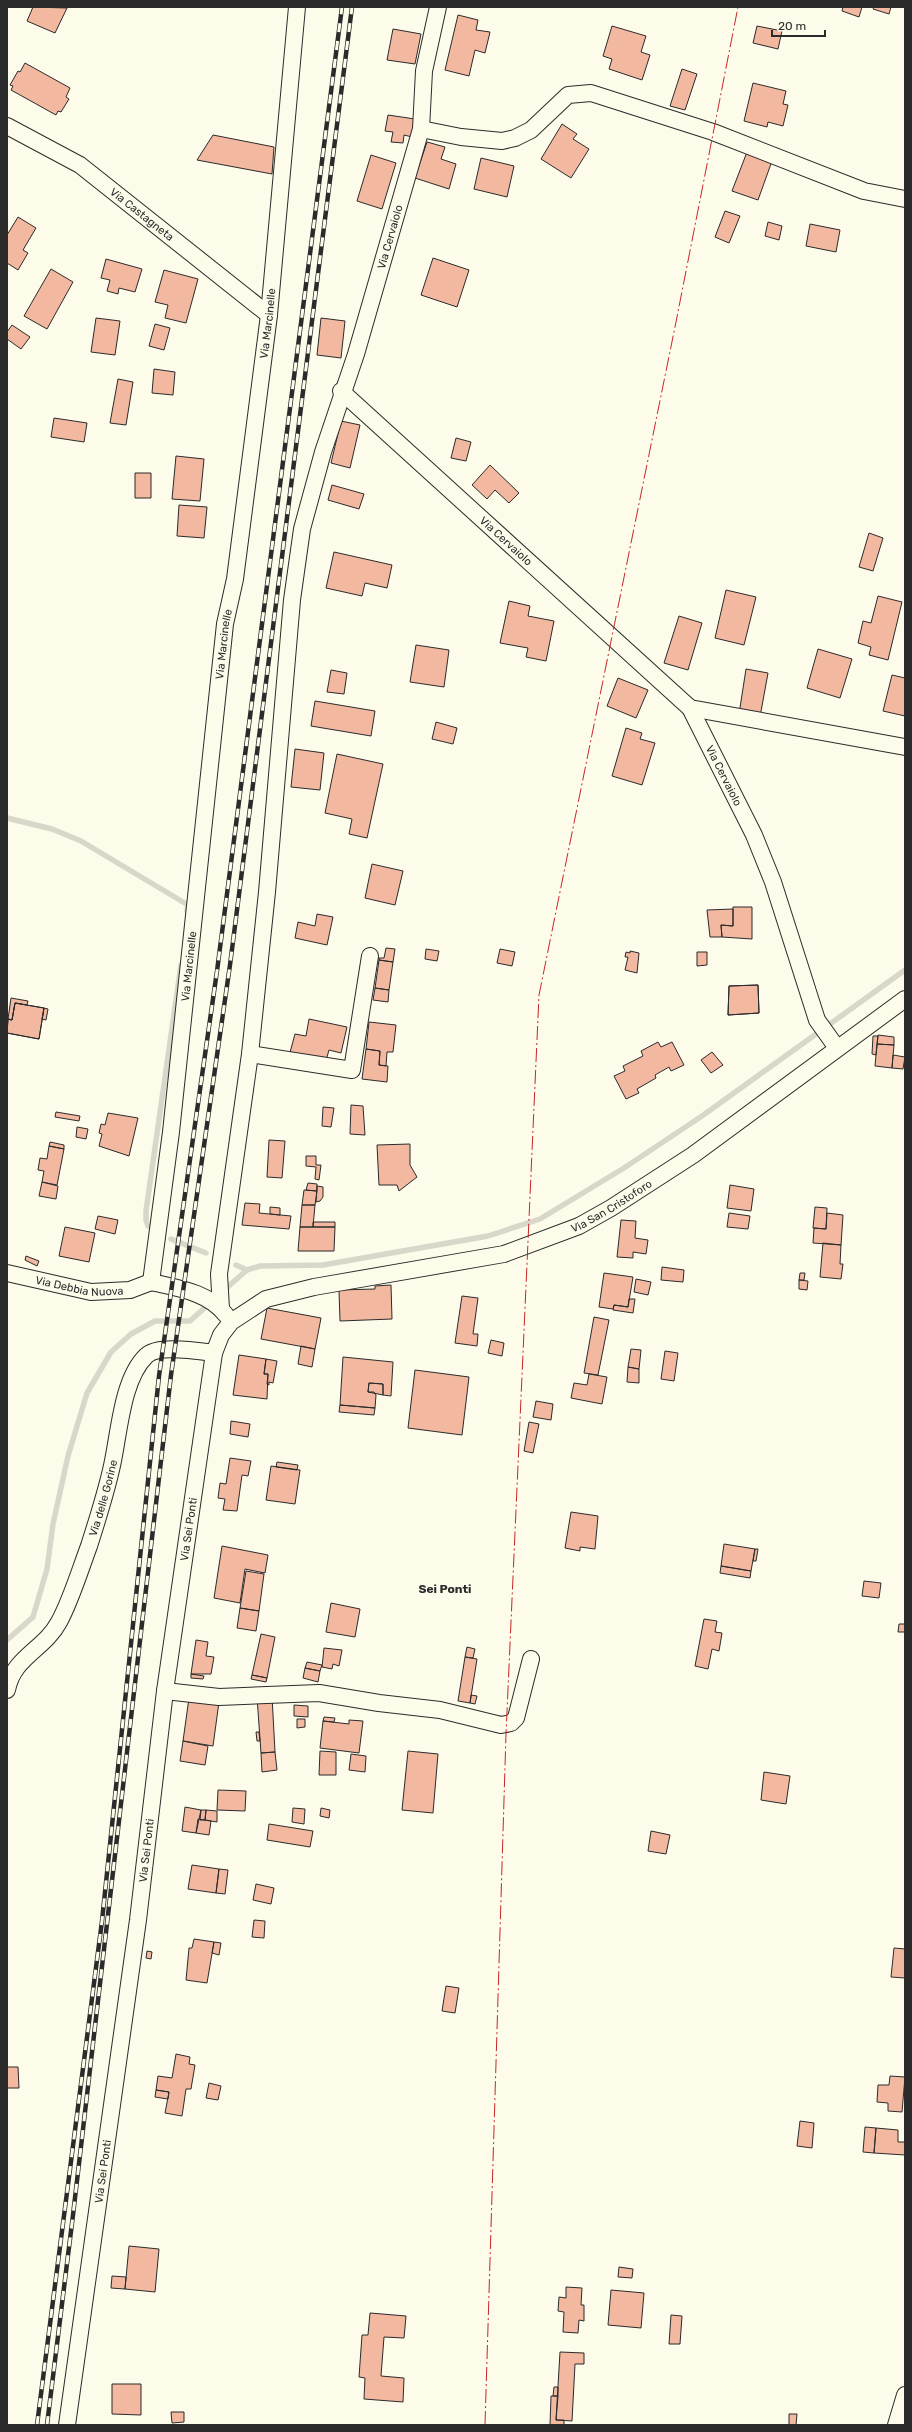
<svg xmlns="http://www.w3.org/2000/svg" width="912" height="2432" font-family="Rubik,sans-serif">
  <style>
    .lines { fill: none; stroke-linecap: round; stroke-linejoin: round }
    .stream { stroke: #d8d7c9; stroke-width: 5.5 }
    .building { fill: #f2b8a0; stroke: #2b2b2b }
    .minor-casing { stroke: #2b2b2b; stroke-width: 18 }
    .minor { stroke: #fdfbea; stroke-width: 16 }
    .rail-casing { stroke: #2b2b2b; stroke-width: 4.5 }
    .rail { stroke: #fdfbea; stroke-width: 3; stroke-dasharray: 9; stroke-linecap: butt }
    .power { stroke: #c62828; stroke-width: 1; stroke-dasharray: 14 3 2 3; stroke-linecap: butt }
    .labels { text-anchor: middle; stroke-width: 3; stroke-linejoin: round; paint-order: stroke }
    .street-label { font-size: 11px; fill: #2b2b2b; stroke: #fdfbea }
    .neighbourhood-label { font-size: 12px; font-weight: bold; fill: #2b2b2b; stroke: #fdfbea }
  </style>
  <rect width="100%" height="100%" fill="#fdfbea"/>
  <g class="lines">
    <path class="stream" d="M 7,818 L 52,829 L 81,841 L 188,905 L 187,911
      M 148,1226 L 146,1220 L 146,1211 L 181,965
      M 171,1239 L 206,1253
      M 236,1265 L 247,1270
      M 223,1291 L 247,1270 L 260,1266 L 323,1265 L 488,1236 L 540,1219 L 624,1168 L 702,1116 L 905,970
      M 7,1640 L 33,1617 L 47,1569 L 53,1524 L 68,1456 L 87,1393 L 111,1352 L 131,1334 L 155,1321 L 190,1321 L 211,1302"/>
  </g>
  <path class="building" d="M 33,7 L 67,8 L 55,33 L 27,21 Z
    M 843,7 L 862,7 L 859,17 L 842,11 Z
    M 874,7 L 891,7 L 889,14 L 873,9 Z
    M 458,15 L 478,20 L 476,30 L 490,32 L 485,53 L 475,50 L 469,76 L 445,70 Z
    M 612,26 L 646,36 L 641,52 L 650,55 L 642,80 L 609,69 L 612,59 L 603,56 Z
    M 757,26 L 782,31 L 778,49 L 753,43 Z
    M 393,29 L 421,34 L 415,64 L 387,60 Z
    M 25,63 L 70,88 L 66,97 L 69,99 L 61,112 L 58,111 L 56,115 L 11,90 L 13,86 L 10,85 L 18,71 L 20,72 Z
    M 682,69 L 697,74 L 685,110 L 670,106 Z
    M 753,83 L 786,91 L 783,104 L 788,105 L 783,126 L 768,122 L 767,127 L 744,121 Z
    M 388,115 L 415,119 L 412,137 L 404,135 L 403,143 L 391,142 L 393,132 L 385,131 Z
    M 562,124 L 577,134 L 573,139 L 589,149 L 571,178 L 541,159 Z
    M 213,135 L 274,147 L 272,174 L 197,160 Z
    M 427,142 L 445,147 L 441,159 L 456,164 L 449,189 L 415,178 Z
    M 747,152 L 772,161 L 758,200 L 732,191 Z
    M 371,155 L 396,163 L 382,209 L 357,201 Z
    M 481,158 L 514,166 L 507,197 L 474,189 Z
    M 725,211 L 740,216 L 729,243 L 715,237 Z
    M 18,217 L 36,228 L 23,250 L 28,253 L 18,270 L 7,263 L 7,235 Z
    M 768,222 L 782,226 L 779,240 L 765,236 Z
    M 810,224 L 840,230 L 836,252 L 806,246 Z
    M 433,258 L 469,270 L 457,307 L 421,295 Z
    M 106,259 L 142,269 L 135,292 L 119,288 L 118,294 L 107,291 L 110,280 L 101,278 Z
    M 51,269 L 73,282 L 47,329 L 24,316 Z
    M 164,270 L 198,279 L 186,323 L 165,318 L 168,305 L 155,302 Z
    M 96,318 L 120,321 L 115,355 L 91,352 Z
    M 321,318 L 345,321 L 341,358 L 317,355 Z
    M 155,324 L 170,328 L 164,350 L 149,346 Z
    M 12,325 L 30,337 L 21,349 L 7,339 L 7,332 Z
    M 154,369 L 175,372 L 173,395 L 152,393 Z
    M 118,379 L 133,382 L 126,425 L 110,423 Z
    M 54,418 L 87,423 L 84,442 L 51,437 Z
    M 341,421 L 360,425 L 350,468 L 331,463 Z
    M 456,438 L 471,442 L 466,461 L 451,458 Z
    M 176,456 L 204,459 L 200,501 L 172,499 Z
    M 490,465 L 519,493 L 509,503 L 495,490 L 487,499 L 472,485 Z
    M 135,473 L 151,473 L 151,498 L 135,498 Z
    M 332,485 L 364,494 L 359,509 L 328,500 Z
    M 179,505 L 207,507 L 204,538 L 177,536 Z
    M 869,533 L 883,538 L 873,571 L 859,567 Z
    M 334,552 L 392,565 L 387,588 L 365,583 L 362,596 L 326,588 Z
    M 726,590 L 756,597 L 744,645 L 715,638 Z
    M 878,596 L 902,602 L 888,660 L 869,655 L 871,647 L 858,643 L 863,621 L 871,623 Z
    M 509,601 L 530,606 L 528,616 L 554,621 L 546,661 L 526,657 L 528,648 L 500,643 Z
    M 679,616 L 702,623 L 688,670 L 664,663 Z
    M 416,645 L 449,650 L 444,687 L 410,682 Z
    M 818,649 L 852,659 L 840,698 L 807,688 Z
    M 746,669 L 768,673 L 760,717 L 739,714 Z
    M 331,670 L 347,673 L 344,694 L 327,692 Z
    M 892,675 L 905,678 L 905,716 L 883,711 Z
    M 618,678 L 648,690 L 636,718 L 607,706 Z
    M 315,701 L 375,711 L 371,736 L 311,726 Z
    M 436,722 L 457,728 L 453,744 L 432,739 Z
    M 626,728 L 642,733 L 640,739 L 655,743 L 642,785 L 612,776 Z
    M 295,749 L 324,753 L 320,790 L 291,787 Z
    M 337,754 L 383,764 L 367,838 L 349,834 L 352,819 L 325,813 Z
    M 372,864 L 403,871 L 395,905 L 365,898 Z
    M 733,907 L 752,907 L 752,939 L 722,937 L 721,925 L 733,926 Z
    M 733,909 L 733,926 L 721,925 L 722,937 L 710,937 L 707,910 Z
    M 317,914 L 333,917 L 327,945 L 295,938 L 298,922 L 315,926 Z
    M 386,948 L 395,949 L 393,962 L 379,960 L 379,958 L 384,958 Z
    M 426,949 L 439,951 L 437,961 L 425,959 Z
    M 500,949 L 515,952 L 512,966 L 497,963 Z
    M 630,951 L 639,953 L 637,973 L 625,970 L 628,957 L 625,957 L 626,952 L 630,953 Z
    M 697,952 L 707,952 L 707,965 L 697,966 Z
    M 379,960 L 393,962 L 389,990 L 375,988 Z
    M 758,985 L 759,1013 L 728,1015 L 729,986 Z
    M 758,985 L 759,1013 L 728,1015 L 729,986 Z
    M 375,988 L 389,990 L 388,1002 L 373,1000 Z
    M 11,998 L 28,1001 L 27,1005 L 15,1003 L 12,1020 L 8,1019 Z
    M 15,1003 L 44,1008 L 39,1039 L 7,1033 L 8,1019 L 12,1020 Z
    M 15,1003 L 44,1008 L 39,1039 L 7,1033 L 8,1019 L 12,1020 Z
    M 44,1008 L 48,1009 L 46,1020 L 42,1019 Z
    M 309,1019 L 347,1027 L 341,1053 L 329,1050 L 325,1064 L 289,1056 L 295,1034 L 306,1036 Z
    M 369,1022 L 396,1025 L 393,1052 L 387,1052 L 386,1066 L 379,1065 L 380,1051 L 366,1049 Z
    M 878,1035 L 894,1037 L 894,1045 L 877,1044 Z
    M 873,1036 L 878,1036 L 876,1055 L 872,1054 Z
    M 658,1042 L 661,1047 L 672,1042 L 684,1065 L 671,1071 L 669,1067 L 655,1075 L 656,1078 L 637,1089 L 639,1093 L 626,1099 L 614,1076 L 625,1071 L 623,1066 L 643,1056 L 641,1051 Z
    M 877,1044 L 894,1045 L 892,1068 L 875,1066 Z
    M 366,1049 L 380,1051 L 379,1065 L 388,1066 L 387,1082 L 362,1079 Z
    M 712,1052 L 723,1065 L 711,1073 L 701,1060 Z
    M 893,1055 L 905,1057 L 903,1069 L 892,1068 Z
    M 351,1105 L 363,1106 L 365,1135 L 350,1134 Z
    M 323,1107 L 334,1108 L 331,1127 L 322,1126 Z
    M 56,1112 L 80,1116 L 79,1121 L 55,1117 Z
    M 108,1113 L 138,1118 L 129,1156 L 99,1146 L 102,1134 L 99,1133 L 101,1124 L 105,1125 Z
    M 77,1127 L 88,1129 L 86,1139 L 76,1137 Z
    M 269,1140 L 285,1141 L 282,1178 L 267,1177 Z
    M 50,1142 L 64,1145 L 64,1149 L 49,1146 Z
    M 410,1144 L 410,1165 L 417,1177 L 399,1191 L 397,1185 L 379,1185 L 377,1145 Z
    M 49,1146 L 64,1149 L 57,1185 L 42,1182 L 44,1171 L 38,1170 L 40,1158 L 47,1159 Z
    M 306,1156 L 316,1156 L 316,1165 L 321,1165 L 319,1180 L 315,1179 L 316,1167 L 306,1166 Z
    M 42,1182 L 58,1186 L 56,1199 L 39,1196 Z
    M 308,1183 L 317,1184 L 317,1191 L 306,1190 Z
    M 730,1185 L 754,1189 L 751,1211 L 727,1208 Z
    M 317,1186 L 323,1187 L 323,1197 L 320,1201 L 316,1202 Z
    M 304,1190 L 317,1191 L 315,1205 L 302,1205 Z
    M 245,1203 L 260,1204 L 259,1213 L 291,1216 L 289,1229 L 242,1225 Z
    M 302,1205 L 315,1205 L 313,1227 L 300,1227 Z
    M 270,1207 L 280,1208 L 280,1215 L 270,1214 Z
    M 815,1207 L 827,1208 L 826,1229 L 813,1228 Z
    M 729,1213 L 750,1216 L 748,1229 L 727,1227 Z
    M 827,1213 L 843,1215 L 841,1245 L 813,1243 L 814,1228 L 826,1229 Z
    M 98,1216 L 118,1220 L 115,1234 L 95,1229 Z
    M 621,1220 L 636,1221 L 635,1238 L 648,1240 L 646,1254 L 633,1252 L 633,1258 L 617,1257 Z
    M 313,1222 L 335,1222 L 335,1227 L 313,1227 Z
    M 65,1227 L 95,1233 L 89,1262 L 59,1256 Z
    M 300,1227 L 335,1227 L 334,1251 L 298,1251 Z
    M 823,1243 L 841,1245 L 840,1264 L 843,1264 L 841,1279 L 820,1277 Z
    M 26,1256 L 39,1261 L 37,1266 L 25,1260 Z
    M 662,1267 L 684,1270 L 683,1282 L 661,1280 Z
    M 604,1273 L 633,1277 L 628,1307 L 614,1305 L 613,1309 L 599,1307 Z
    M 800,1273 L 805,1273 L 804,1280 L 799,1280 Z
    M 636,1279 L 651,1282 L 648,1295 L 634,1292 Z
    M 799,1280 L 808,1281 L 807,1290 L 799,1289 Z
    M 391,1285 L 392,1319 L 340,1321 L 339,1290 L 375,1289 L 375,1286 Z
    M 462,1296 L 478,1298 L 473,1334 L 478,1334 L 477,1346 L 455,1343 Z
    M 629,1299 L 635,1299 L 633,1313 L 613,1310 L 614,1305 L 628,1307 Z
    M 267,1308 L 321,1318 L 315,1349 L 261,1339 Z
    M 594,1317 L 609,1320 L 598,1375 L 584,1373 Z
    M 491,1340 L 504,1343 L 502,1356 L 488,1353 Z
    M 301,1346 L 315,1349 L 312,1367 L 298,1364 Z
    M 631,1349 L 641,1350 L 639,1369 L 628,1367 Z
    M 665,1351 L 678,1353 L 674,1381 L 661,1379 Z
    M 239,1355 L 266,1359 L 264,1374 L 268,1374 L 267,1399 L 233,1395 Z
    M 343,1357 L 393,1362 L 391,1396 L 383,1395 L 383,1384 L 369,1383 L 368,1392 L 374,1392 L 376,1395 L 375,1408 L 340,1405 Z
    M 266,1359 L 277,1361 L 273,1383 L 269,1382 L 269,1385 L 267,1384 L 268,1374 L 264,1374 Z
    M 628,1367 L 639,1369 L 639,1383 L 627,1382 Z
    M 415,1370 L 469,1377 L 462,1435 L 408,1428 Z
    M 589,1374 L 607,1377 L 602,1404 L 571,1398 L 574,1383 L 587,1385 Z
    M 369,1383 L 383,1384 L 383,1395 L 368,1392 Z
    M 536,1401 L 553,1404 L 551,1420 L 533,1417 Z
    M 340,1405 L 375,1408 L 374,1415 L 339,1412 Z
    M 231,1421 L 250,1424 L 248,1437 L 230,1434 Z
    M 529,1422 L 539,1424 L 533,1453 L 524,1451 Z
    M 230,1458 L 251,1461 L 248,1476 L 242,1475 L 237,1511 L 223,1510 L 225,1499 L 218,1498 L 220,1483 L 226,1484 Z
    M 277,1462 L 298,1465 L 297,1470 L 276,1467 Z
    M 271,1466 L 300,1470 L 295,1504 L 266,1500 Z
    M 571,1512 L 598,1516 L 595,1549 L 580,1547 L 580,1551 L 565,1548 Z
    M 724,1544 L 755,1549 L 751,1571 L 721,1566 Z
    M 222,1546 L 268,1555 L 265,1573 L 245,1569 L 240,1603 L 214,1598 Z
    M 755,1549 L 758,1549 L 756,1561 L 753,1561 Z
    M 721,1566 L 751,1571 L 750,1578 L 720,1573 Z
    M 246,1571 L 264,1574 L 259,1611 L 240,1608 Z
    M 864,1581 L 881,1583 L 879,1598 L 862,1596 Z
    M 331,1603 L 360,1609 L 355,1637 L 326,1632 Z
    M 240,1608 L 259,1611 L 256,1631 L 237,1628 Z
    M 704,1619 L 717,1621 L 715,1632 L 722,1633 L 719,1651 L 712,1649 L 708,1669 L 695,1666 Z
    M 899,1624 L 905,1624 L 905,1632 L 898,1632 Z
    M 261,1634 L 275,1637 L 267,1678 L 252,1675 Z
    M 196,1640 L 208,1642 L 206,1656 L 214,1657 L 211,1674 L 191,1674 Z
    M 467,1647 L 475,1649 L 473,1658 L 465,1657 Z
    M 324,1648 L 342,1650 L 339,1666 L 333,1664 L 332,1669 L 322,1667 Z
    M 465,1657 L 477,1659 L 470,1703 L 458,1701 Z
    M 307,1662 L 322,1665 L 320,1671 L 305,1668 Z
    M 305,1668 L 320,1671 L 318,1682 L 303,1678 Z
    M 191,1674 L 204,1676 L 203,1679 L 191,1678 Z
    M 252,1675 L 267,1678 L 266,1682 L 251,1679 Z
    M 471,1695 L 477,1696 L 475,1704 L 470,1703 Z
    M 272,1696 L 275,1752 L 261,1753 L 257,1697 Z
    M 189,1698 L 219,1702 L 213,1746 L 183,1741 Z
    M 294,1705 L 308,1706 L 308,1717 L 294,1716 Z
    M 324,1717 L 335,1718 L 334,1722 L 323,1721 Z
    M 297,1719 L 305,1719 L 305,1727 L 297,1728 Z
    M 349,1720 L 363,1721 L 359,1753 L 320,1748 L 323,1721 L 349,1724 Z
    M 256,1732 L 259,1732 L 260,1741 L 257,1741 Z
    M 183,1741 L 208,1746 L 205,1765 L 180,1761 Z
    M 320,1751 L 336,1752 L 336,1775 L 319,1775 Z
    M 408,1751 L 438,1754 L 433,1813 L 402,1810 Z
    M 275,1752 L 277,1770 L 262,1772 L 261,1753 Z
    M 351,1754 L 366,1756 L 365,1772 L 349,1770 Z
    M 764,1772 L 790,1776 L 786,1804 L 761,1800 Z
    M 218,1790 L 246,1791 L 245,1811 L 217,1810 Z
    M 185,1807 L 201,1810 L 196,1833 L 182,1831 Z
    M 293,1808 L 305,1809 L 304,1824 L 292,1822 Z
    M 321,1808 L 330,1810 L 329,1818 L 320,1816 Z
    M 201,1810 L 206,1810 L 205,1820 L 200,1820 Z
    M 206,1810 L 217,1811 L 217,1822 L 205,1820 Z
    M 198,1819 L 211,1821 L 209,1835 L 196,1833 Z
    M 269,1824 L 313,1831 L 310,1847 L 267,1840 Z
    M 651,1831 L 670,1835 L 666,1854 L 648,1851 Z
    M 192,1865 L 219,1869 L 216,1893 L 188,1889 Z
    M 219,1869 L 228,1870 L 225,1894 L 216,1893 Z
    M 256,1884 L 274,1888 L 271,1904 L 253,1900 Z
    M 254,1920 L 265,1921 L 264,1938 L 252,1937 Z
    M 194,1939 L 214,1942 L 207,1983 L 186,1980 L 189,1948 L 192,1948 Z
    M 214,1942 L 221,1943 L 219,1955 L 212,1953 Z
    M 894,1948 L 905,1949 L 905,1978 L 891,1977 Z
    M 147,1951 L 152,1952 L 151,1959 L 146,1958 Z
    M 446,1986 L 459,1988 L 455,2013 L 442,2011 Z
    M 176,2054 L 190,2057 L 189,2064 L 195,2065 L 191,2089 L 186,2089 L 182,2116 L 165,2113 L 169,2092 L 156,2090 L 158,2076 L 172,2078 Z
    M 7,2067 L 18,2067 L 19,2088 L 7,2088 Z
    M 890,2076 L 905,2077 L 902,2112 L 888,2111 L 888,2103 L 877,2102 L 878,2085 L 889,2085 Z
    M 209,2083 L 221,2086 L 218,2100 L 206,2098 Z
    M 156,2090 L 169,2092 L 168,2099 L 155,2097 Z
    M 800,2121 L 814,2123 L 812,2148 L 797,2146 Z
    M 865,2127 L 876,2128 L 874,2153 L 863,2152 Z
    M 876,2128 L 898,2130 L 898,2142 L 905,2142 L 905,2155 L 874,2153 Z
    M 129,2246 L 159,2249 L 155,2292 L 125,2289 Z
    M 619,2267 L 633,2269 L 632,2278 L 618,2277 Z
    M 112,2276 L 126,2277 L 125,2289 L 111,2288 Z
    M 566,2287 L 582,2288 L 581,2305 L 584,2305 L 584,2321 L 579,2320 L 578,2333 L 563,2332 L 564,2312 L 558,2311 L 559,2297 L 566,2298 Z
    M 611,2290 L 644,2293 L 641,2328 L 608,2325 Z
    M 370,2313 L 406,2316 L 404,2338 L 384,2337 L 381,2376 L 404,2378 L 403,2402 L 364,2399 L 365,2378 L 359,2377 L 362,2335 L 368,2335 Z
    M 671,2315 L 682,2316 L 680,2344 L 669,2344 Z
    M 560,2352 L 584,2353 L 584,2364 L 575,2364 L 572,2421 L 556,2420 Z
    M 112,2384 L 141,2384 L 141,2415 L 112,2414 Z
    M 554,2387 L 558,2387 L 558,2396 L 553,2396 Z
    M 551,2396 L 558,2396 L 556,2420 L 564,2420 L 564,2425 L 550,2425 Z
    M 171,2412 L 184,2412 L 184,2422 L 172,2423 Z
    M 789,2414 L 797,2414 L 796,2425 L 789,2425 Z"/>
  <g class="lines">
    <g class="minor-casing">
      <g id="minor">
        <path id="s1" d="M 7,126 L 80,165 L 269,315"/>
        <path d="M 421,129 L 461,137 L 502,141 L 515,138 L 531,130 L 568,95 L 591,93 L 713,132 L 864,191 L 905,199"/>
        <path id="s2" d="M 341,391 L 690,708 L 754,835 L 773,882 L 817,1020 L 837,1048"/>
        <path d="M 690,708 L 905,747"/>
        <path d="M 250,1054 L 352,1070 L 370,956"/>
        <path id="s3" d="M 7,1273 L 91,1292 L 130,1290 L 151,1282"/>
        <path id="s4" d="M 151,1282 L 171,1132 L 225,624 L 235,579 L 269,315 L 297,7"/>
        <path d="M 151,1282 C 177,1288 209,1292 226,1315"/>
        <path id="s5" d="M 221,1309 L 219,1274 L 250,1054 L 267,892 L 292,600 L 302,529 L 323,452 L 356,354 L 421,129 L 424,71 L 438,7"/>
        <path id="s6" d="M 7,1690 C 13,1657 44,1650 59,1622 C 71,1600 80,1570 89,1546 C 97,1521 105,1496 111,1470 C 119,1438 121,1380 146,1356 C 157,1344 198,1351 214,1353"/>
        <path d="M 165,1691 L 219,1697 L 319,1693 L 379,1703 L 440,1710 L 501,1725 L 511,1723 L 516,1718 L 531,1659"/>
        <path id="s7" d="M 67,2425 L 138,1920 L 165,1691 L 214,1353 L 221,1335 L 231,1322 L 266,1299 L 314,1287 L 504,1254 L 579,1226 L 611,1208 L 693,1155 L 905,999"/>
        <path d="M 896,2425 L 905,2395"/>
      </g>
    </g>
    <use href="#minor" class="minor"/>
    <g class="rail-casing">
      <path id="rail" d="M 37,2425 L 102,1921 L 159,1376 L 217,971 L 342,7
        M 47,2425 L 73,2215 L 171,1375 L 230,965 L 352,7"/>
    </g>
    <use href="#rail" class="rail"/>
    <path class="power" d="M 485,2425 L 506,1734 L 539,995 L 676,322 L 738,7"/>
  </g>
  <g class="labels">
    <g class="street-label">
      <text dy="4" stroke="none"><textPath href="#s1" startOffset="162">Via Castagneta</textPath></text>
      <text dy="4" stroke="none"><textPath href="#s5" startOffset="1090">Via Cervaiolo</textPath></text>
      <text dy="4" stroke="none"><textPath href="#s4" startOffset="966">Via Marcinelle</textPath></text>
      <text dy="4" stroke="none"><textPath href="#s2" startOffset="223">Via Cervaiolo</textPath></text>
      <text dy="4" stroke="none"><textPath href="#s4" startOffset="642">Via Marcinelle</textPath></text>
      <text dy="4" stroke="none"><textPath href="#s2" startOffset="547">Via Cervaiolo</textPath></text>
      <text dy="4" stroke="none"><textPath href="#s4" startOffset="318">Via Marcinelle</textPath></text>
      <text dy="4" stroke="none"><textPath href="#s7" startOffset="1520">Via San Cristoforo</textPath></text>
      <text dy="4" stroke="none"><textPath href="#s3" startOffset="74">Via Debbia Nuova</textPath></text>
      <text dy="4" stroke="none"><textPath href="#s6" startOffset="219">Via delle Gorine</textPath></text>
      <text dy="4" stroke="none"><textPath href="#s7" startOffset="904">Via Sei Ponti</textPath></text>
      <text dy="4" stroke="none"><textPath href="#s7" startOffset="580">Via Sei Ponti</textPath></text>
      <text dy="4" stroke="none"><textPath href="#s7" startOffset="256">Via Sei Ponti</textPath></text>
    </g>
    <g class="neighbourhood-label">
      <text x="445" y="1593">Sei Ponti</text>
    </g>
  </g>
  <rect width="912" height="2432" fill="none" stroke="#2b2b2b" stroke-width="16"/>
  <path d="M772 30v6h53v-6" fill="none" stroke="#2b2b2b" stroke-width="2"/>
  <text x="778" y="30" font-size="12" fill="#2b2b2b" stroke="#fdfbea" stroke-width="3" paint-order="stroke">20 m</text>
</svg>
